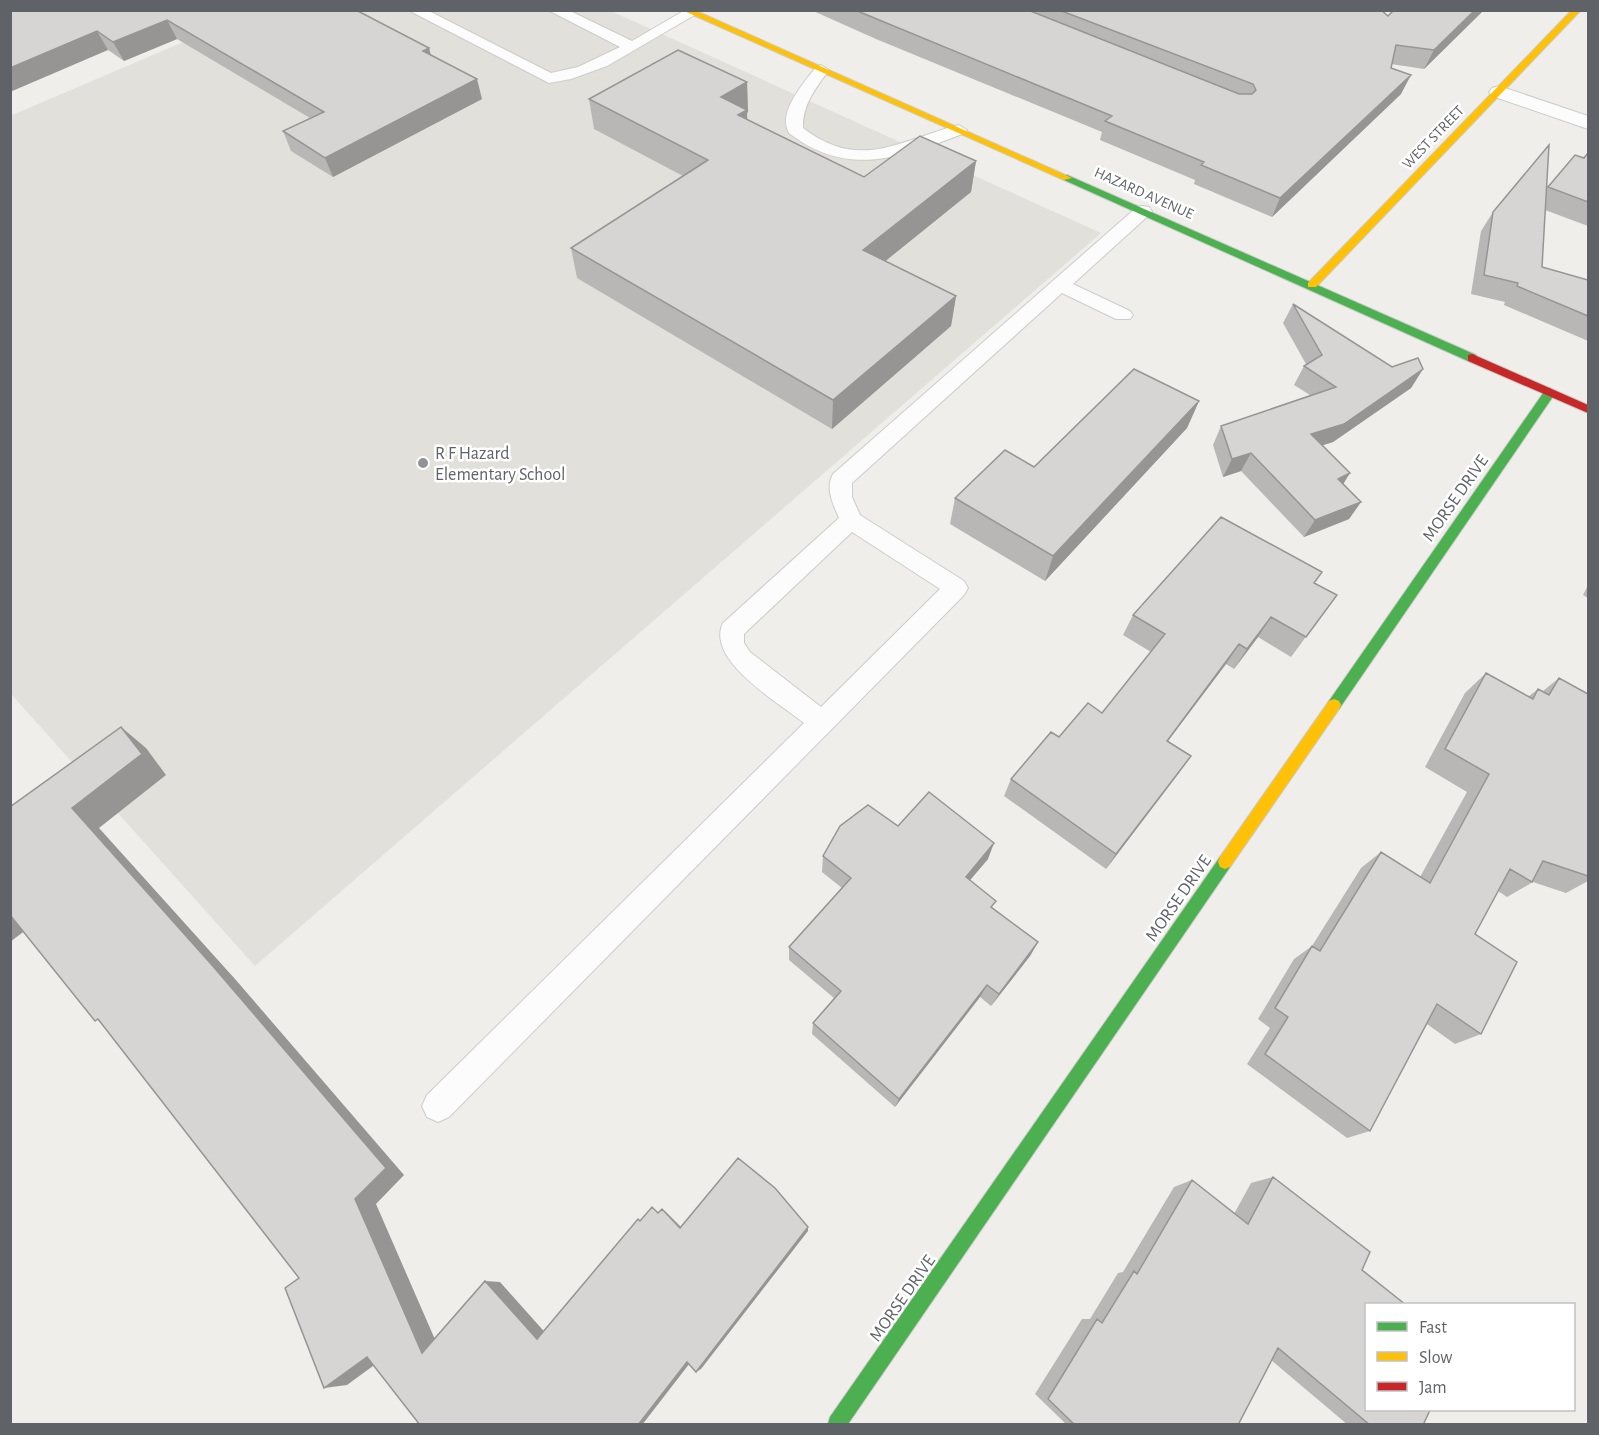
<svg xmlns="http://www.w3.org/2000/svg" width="1599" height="1435" font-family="'Alegreya Sans',sans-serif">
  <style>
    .education { fill: #e2e0da }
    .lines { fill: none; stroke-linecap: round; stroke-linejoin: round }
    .lane-casing { stroke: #cbcccc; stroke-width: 2 }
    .street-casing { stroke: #cbcccc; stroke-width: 2 }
    .fast-casing { stroke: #cacacb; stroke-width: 2 }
    .slow-casing { stroke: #cacacb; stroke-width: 2 }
    .jam-casing { stroke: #cacacb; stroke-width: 2 }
    .lane { fill: #fdfcfc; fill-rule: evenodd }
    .street { fill: #fdfcfc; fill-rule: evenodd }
    .fast { fill: #4caf50; fill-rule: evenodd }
    .slow { fill: #ffc107; fill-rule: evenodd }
    .jam { fill: #c62828; fill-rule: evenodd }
    .wall { fill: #b8b7b5 }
    .shaded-wall { fill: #969594 }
    .building { fill: #d6d5d3; stroke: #969594; stroke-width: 1.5 }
    .poi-dot { fill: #919496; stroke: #fff; stroke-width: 2 }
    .labels { text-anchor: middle; stroke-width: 5; stroke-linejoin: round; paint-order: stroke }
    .far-street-label { font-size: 15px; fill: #5f6368; stroke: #fff }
    .poi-label { font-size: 18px; fill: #5f6368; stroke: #fff; text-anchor: start }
    .street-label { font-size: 18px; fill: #5f6368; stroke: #fff }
  </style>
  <rect width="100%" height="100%" fill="#efeeea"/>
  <path class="education" d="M 256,11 L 611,11 L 1101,233 L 255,966 L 11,694 L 10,116 Z"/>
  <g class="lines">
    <g class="lane-casing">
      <path id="lane" d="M 408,10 L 427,10 L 551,73 L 578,67 L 620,47 L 548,10 L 568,10 L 632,41 L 685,10 L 697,10 L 698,13 L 607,66 L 571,79 L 549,83 Z
        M 821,65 L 829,70 C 816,88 802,105 803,128 C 860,172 900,140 959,125 L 967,130 L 965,133 C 902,157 848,179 789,133 C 777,112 804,83 816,67 Z
        M 1143,206 L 1149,207 L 1152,211 L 1149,215 L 1073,284 L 1130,311 L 1133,315 L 1130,319 L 1116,319 L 1062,293 L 852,483 L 852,497 L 860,515 L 964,581 L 968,588 L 964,595 L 449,1117 L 438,1122 L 427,1117 L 422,1106 L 427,1095 L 804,723 C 779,703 705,660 723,623 L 839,518 C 833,504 825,489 833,474 L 1137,207 ZM 852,532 L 940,589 L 821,707 L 750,652 L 744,643 L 744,634 Z"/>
    </g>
    <g class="street-casing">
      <path id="street" d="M 1499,86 L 1588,116 L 1588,129 L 1492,96 L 1489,92 L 1492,88 Z"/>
    </g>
    <g class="fast-casing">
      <path id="fast" d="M 1067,175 L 1476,355 L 1477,358 L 1476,361 L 1468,361 L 1064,180 L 1062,178 Z
        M 1550,388 L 1555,392 L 1554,395 L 1339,709 L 1329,709 L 1327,705 L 1329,701 L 1546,389 Z
        M 1225,855 L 1230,857 L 1232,862 L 1230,867 L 848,1424 L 828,1424 L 830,1417 L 1220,857 Z"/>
    </g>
    <g class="slow-casing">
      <path id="slow" d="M 682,10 L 694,10 L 1072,178 L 1064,180 Z
        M 1572,10 L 1581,10 L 1316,287 L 1308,287 L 1308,283 Z
        M 1334,699 L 1339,701 L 1341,705 L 1339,709 L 1230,867 L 1225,869 L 1220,867 L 1218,862 L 1220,857 L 1329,701 Z"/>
    </g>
    <g class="jam-casing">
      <path id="jam" d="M 1472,354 L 1588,405 L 1588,413 L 1468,361 L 1468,355 Z"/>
    </g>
    <use href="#lane" class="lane"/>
    <use href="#street" class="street"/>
    <use href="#fast" class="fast"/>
    <use href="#slow" class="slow"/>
    <use href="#jam" class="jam"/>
  </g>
  <path class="wall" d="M 10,10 L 356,10 L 429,48 L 431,55 L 482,99 L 333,177 L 291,151 L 283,131 L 310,118 L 177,39 L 124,61 L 108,50 Z
    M 811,10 L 1381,10 L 1388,16 L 1394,10 L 1484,10 L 1424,69 L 1391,64 L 1391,68 L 1401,94 L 1272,217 L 1194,184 L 1195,180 L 1100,140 L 1102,132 L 876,39 Z
    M 747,82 L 748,112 L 747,113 L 747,120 L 864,177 L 976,161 L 971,192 L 885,261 L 956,296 L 951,326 L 832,429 L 577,278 L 571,248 L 683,176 L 594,129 L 589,99 Z
    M 1588,153 L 1588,226 L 1545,210 L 1542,267 L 1588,280 L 1588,341 L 1504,305 L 1505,302 L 1471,294 L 1481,231 L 1493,212 L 1546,190 L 1548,187 L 1584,158 Z
    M 1293,304 L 1392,367 L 1423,369 L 1411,388 L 1333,442 L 1323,445 L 1343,483 L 1361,502 L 1349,519 L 1304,537 L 1241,471 L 1223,477 L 1213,445 L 1221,426 L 1310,395 L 1294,385 L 1304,366 L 1306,364 L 1283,323 Z
    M 1199,401 L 1187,428 L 1045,581 L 950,524 L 955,498 Z
    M 1314,583 L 1337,595 L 1291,657 L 1258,637 L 1234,669 L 1226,664 L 1168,741 L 1191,756 L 1106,869 L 1004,796 L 1011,779 L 1059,737 L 1102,713 L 1151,652 L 1123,635 L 1133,615 Z
    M 1588,585 L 1588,598 L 1583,595 Z
    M 1486,673 L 1528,697 L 1538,689 L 1543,691 L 1559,678 L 1588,694 L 1588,881 L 1566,893 L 1533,882 L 1507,897 L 1498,891 L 1475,934 L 1481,1034 L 1455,1044 L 1427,1024 L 1370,1131 L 1347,1138 L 1247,1064 L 1270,1028 L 1258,1019 L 1294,959 L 1312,946 L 1361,868 L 1381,852 L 1420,877 L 1467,792 L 1425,767 L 1465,693 Z
    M 823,856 L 988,859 L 970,880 L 993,908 L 1038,942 L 1030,956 L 991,1006 L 980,997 L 895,1107 L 812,1034 L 813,1023 L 834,998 L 789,960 L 789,947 L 842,888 L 822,872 Z
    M 1273,1177 L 1362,1270 L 1423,1425 L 1348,1425 L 1271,1360 L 1238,1425 L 1067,1425 L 1035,1394 L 1082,1319 L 1090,1319 L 1118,1273 L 1123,1272 L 1174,1187 L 1192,1180 L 1234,1214 L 1251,1183 Z"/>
  <path class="shaded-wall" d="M 1475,10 L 1484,10 L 1424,69 L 1434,50 Z
    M 167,20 L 177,39 L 124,61 L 113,42 Z
    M 97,31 L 108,50 L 10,92 L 10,68 Z
    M 429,48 L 434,68 L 423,51 Z
    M 1411,75 L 1401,94 L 1272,217 L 1280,198 Z
    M 477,79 L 482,99 L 333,177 L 325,158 Z
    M 747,82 L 748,112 L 747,113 L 748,140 L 721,97 Z
    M 976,161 L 971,192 L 862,280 L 863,250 Z
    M 956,296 L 951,326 L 832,429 L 833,400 Z
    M 1423,369 L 1411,388 L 1333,442 L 1301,452 L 1311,434 Z
    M 1199,401 L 1187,428 L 1045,581 L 1053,556 Z
    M 1251,453 L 1241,471 L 1223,477 L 1232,459 Z
    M 1350,473 L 1339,491 L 1338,479 Z
    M 1361,502 L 1349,519 L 1304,537 L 1315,520 Z
    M 1271,617 L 1258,637 L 1234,669 L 1247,649 Z
    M 1239,644 L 1226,664 L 1155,758 L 1167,741 Z
    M 121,727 L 146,748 L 166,775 L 99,828 L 235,979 L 404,1175 L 376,1204 L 440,1351 L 422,1353 L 72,808 Z
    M 1191,756 L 1179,773 L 1106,869 L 1116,854 Z
    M 994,843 L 988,859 L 960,892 L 966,877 Z
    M 10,910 L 35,923 L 10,942 Z
    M 1038,942 L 1030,956 L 991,1006 L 999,994 Z
    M 987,985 L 980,997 L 895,1107 L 899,1099 Z
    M 662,1209 L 668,1214 L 686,1232 L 680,1228 Z
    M 808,1227 L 808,1231 L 701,1369 L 696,1372 Z
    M 485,1281 L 500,1282 L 550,1338 L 537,1339 Z
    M 388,1355 L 347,1385 L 324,1388 L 367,1357 Z
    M 693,1359 L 642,1425 L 638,1425 L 687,1362 Z"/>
  <path class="building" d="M 10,10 L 356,10 L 429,48 L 423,51 L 477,79 L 325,158 L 283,131 L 324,112 L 167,20 L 113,42 L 97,31 L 10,68 Z
    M 855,10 L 1028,10 L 1239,94 L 1252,94 L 1256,90 L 1253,84 L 1059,10 L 1381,10 L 1388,16 L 1394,10 L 1475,10 L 1434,50 L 1396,45 L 1391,68 L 1411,75 L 1280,198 L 1201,165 L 1204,162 L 1105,121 L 1112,116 Z
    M 678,50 L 747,82 L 721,97 L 747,110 L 738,115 L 864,177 L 920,136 L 976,161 L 863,250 L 956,296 L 833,400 L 571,248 L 708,160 L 589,99 Z
    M 1549,145 L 1542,267 L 1588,280 L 1588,316 L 1517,286 L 1518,283 L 1484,275 L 1493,212 Z
    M 1588,153 L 1588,202 L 1548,187 L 1575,155 L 1584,158 Z
    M 1293,304 L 1392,367 L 1418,358 L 1423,369 L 1344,424 L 1311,434 L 1350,473 L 1338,479 L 1361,502 L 1315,520 L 1251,453 L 1232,459 L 1221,426 L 1336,387 L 1304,366 L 1322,355 Z
    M 1134,369 L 1199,401 L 1053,556 L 955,498 L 1005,450 L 1034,467 Z
    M 1221,517 L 1322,572 L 1314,583 L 1337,595 L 1306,637 L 1271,617 L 1247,649 L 1239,644 L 1167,741 L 1191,756 L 1116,854 L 1011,779 L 1051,732 L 1059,737 L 1088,703 L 1102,713 L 1165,634 L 1133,615 Z
    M 1486,673 L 1533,699 L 1538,689 L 1549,695 L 1559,678 L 1588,694 L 1588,876 L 1543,861 L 1532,882 L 1510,869 L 1475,934 L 1517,962 L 1481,1034 L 1437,1004 L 1370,1131 L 1265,1054 L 1288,1017 L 1275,1008 L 1312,946 L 1320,951 L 1381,852 L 1430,883 L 1489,774 L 1445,749 Z
    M 121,727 L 142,754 L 72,808 L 211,964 L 386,1168 L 355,1199 L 422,1353 L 485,1281 L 537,1339 L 638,1219 L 640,1221 L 652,1207 L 658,1213 L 662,1209 L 680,1228 L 738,1158 L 775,1188 L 808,1227 L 696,1372 L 687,1362 L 638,1425 L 420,1425 L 367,1357 L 324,1388 L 285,1288 L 299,1278 L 98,1019 L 95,1021 L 10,915 L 10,807 Z
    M 929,792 L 994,843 L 966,877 L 996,901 L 991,907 L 1038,942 L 999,994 L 987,985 L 899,1099 L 813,1023 L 841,991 L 789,947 L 851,878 L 823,856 L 840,826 L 868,805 L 898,826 Z
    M 1273,1177 L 1370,1252 L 1362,1270 L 1406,1305 L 1366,1305 L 1366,1410 L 1430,1410 L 1423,1425 L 1370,1425 L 1278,1348 L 1238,1425 L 1075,1425 L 1048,1399 L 1097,1319 L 1102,1323 L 1134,1271 L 1137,1274 L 1192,1180 L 1248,1224 Z"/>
  <circle class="poi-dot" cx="423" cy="463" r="6"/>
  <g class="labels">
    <g class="far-street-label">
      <text transform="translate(1433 137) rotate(-46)" y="5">WEST STREET</text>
      <text transform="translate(1144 193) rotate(24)" y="5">HAZARD AVENUE</text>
    </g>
    <g class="poi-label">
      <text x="435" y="459">R F Hazard<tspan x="435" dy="21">Elementary School</tspan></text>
    </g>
    <g class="street-label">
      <text transform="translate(1455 498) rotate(-55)" y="6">MORSE DRIVE</text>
      <text transform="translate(1178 898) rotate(-55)" y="6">MORSE DRIVE</text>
      <text transform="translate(902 1298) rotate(-55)" y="6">MORSE DRIVE</text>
    </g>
  </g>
  <rect width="1599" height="1435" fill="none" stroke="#5f6368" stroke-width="24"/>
  <rect x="1365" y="1303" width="210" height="108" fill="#ffffff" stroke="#bfc1c3" stroke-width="1.5"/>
  <rect x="1377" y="1322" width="30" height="9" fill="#4caf50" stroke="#bfc1c3" stroke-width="1.5"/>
  <text x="1419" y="1333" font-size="18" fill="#5f6368">Fast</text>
  <rect x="1377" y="1352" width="30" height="9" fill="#ffc107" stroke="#bfc1c3" stroke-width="1.5"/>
  <text x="1419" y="1363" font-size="18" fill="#5f6368">Slow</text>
  <rect x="1377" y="1382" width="30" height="9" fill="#c62828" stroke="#bfc1c3" stroke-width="1.5"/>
  <text x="1419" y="1393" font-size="18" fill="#5f6368">Jam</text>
</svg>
